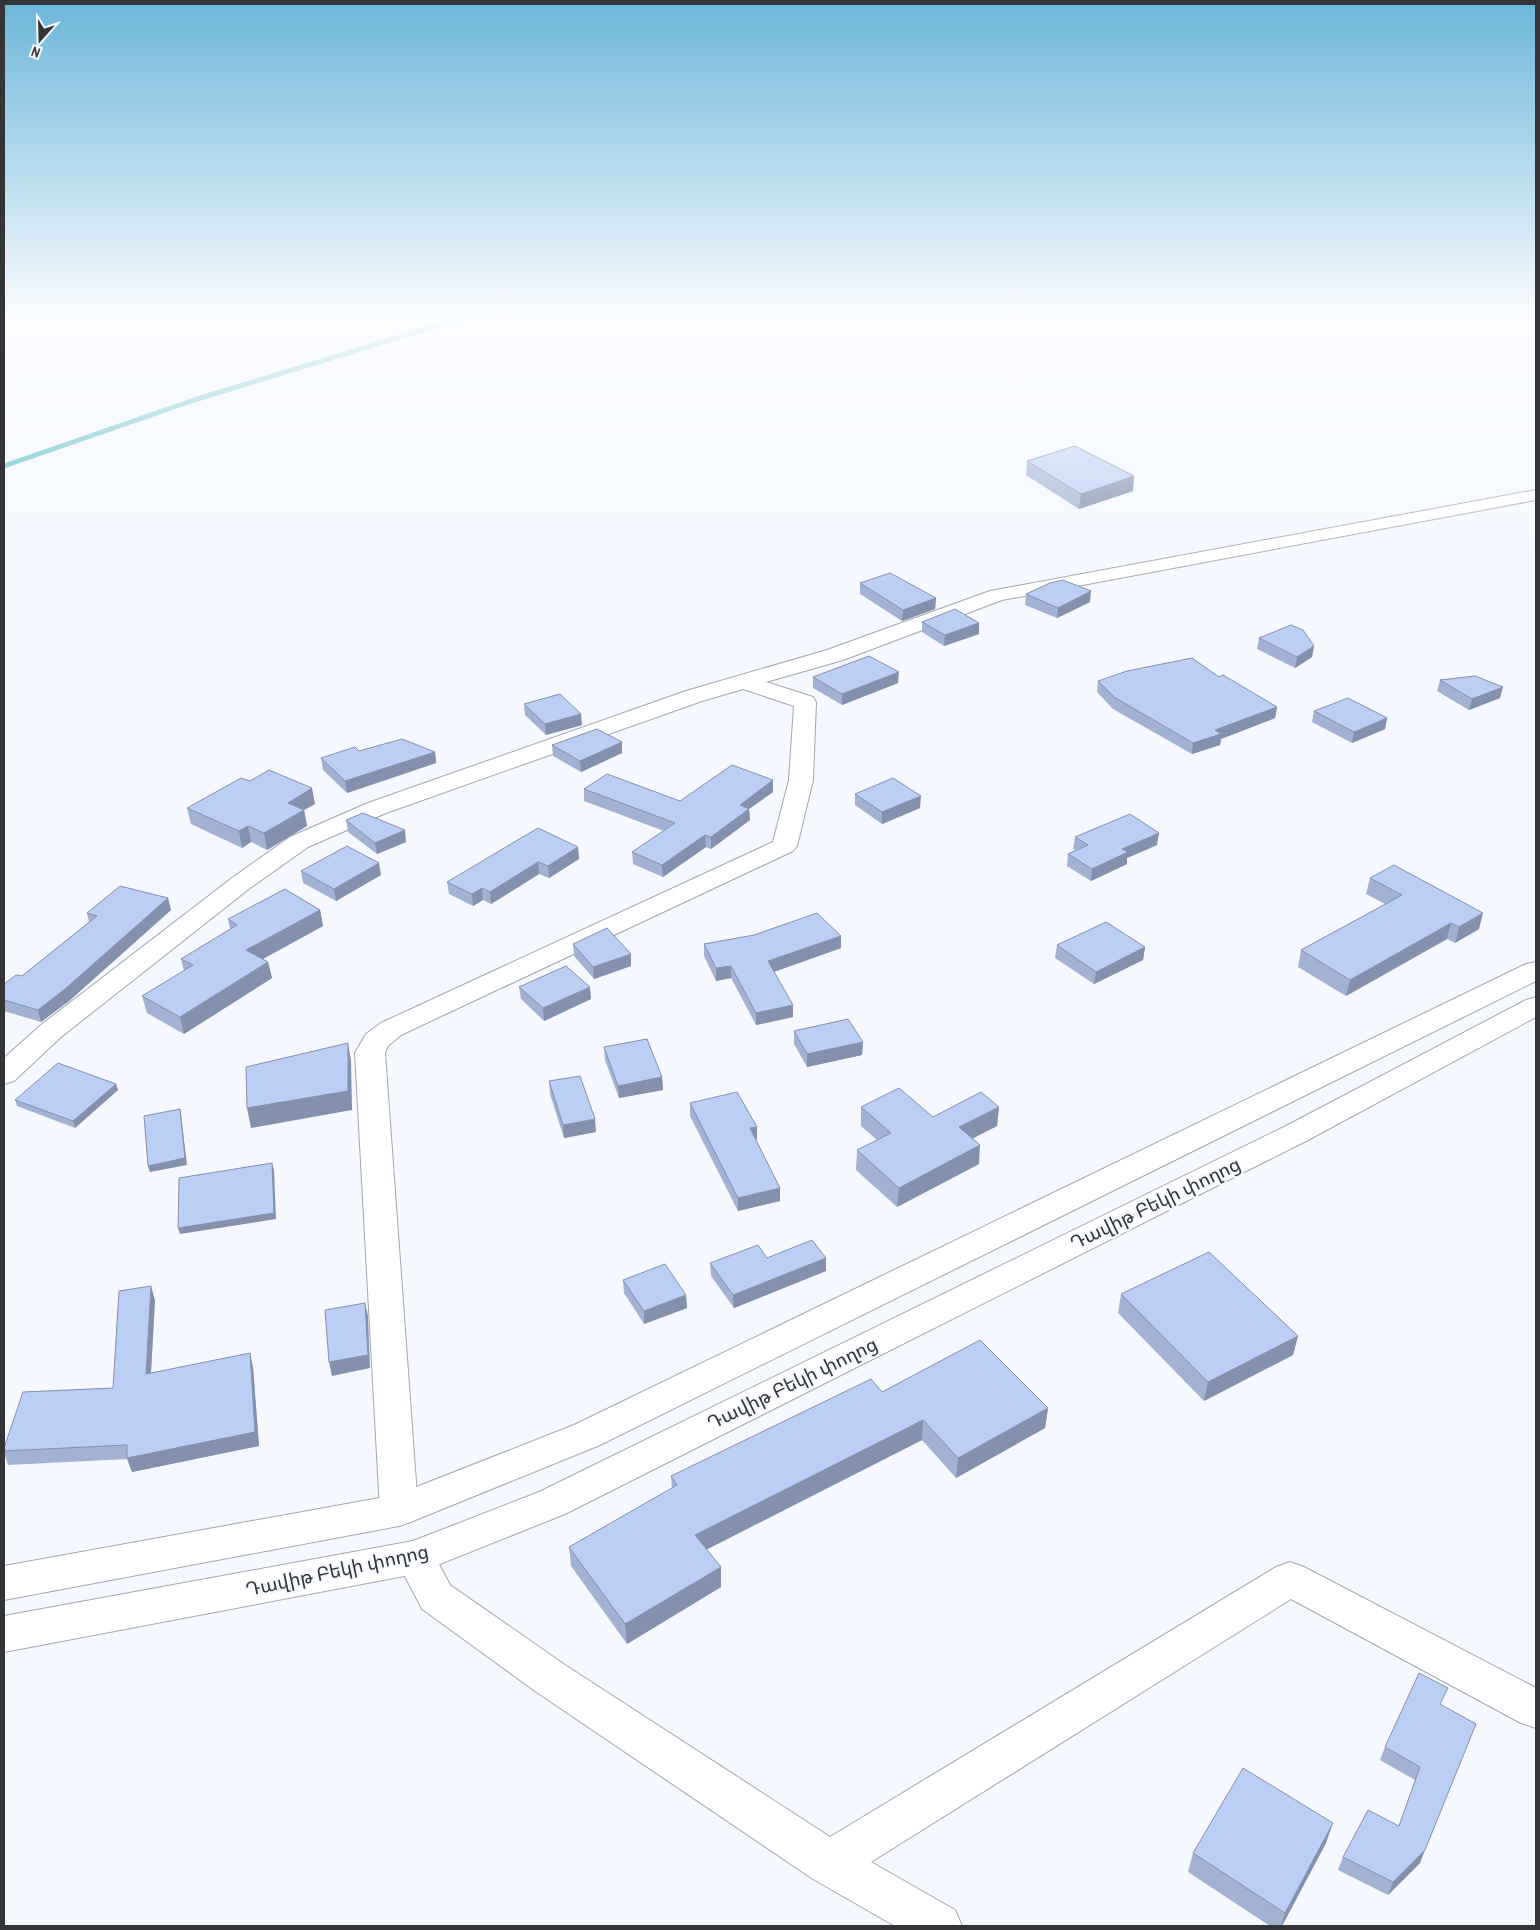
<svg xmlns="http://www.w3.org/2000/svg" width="1540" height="1930" font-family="'Archivo Narrow','Noto Sans Armenian',sans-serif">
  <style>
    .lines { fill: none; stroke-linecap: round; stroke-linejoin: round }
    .stream { stroke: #51b9c3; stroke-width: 5 }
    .street-casing { stroke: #a3a7ae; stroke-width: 2 }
    .primary-casing { stroke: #a3a7ae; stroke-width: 2 }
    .street { fill: #fff; fill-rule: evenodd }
    .primary { fill: #fff; fill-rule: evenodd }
    .wall { fill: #a1b2d3 }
    .shaded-wall { fill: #8391ac }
    .building { fill: #bbcff5; stroke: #8391ac }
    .labels { text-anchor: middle; stroke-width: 4.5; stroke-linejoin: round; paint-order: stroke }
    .near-street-label { font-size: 19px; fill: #333438; stroke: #f5f8ff }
  </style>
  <rect width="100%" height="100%" fill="#f5f8ff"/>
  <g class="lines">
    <path class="stream" d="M 4,466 L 194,400 L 465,317"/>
    <g class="street-casing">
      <path id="street" d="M 1536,490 L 1536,500 L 1002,600 L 843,660 L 766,682 L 813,697 L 816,702 L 813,780 L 797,846 L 793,851 L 401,1035 L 388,1046 L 385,1053 L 418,1510 L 413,1521 L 399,1526 L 385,1521 L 380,1510 L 355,1053 L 366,1034 L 381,1023 L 773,842 L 789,780 L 794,706 L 743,689 L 702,701 L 386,813 L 308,847 L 250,888 L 61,1037 L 14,1081 L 4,1084 L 4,1058 L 41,1025 L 232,878 L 290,837 L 368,803 L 686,691 L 827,650 L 990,591 Z
        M 415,1540 L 429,1545 L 450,1585 L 565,1665 L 830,1837 L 1276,1567 L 1290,1562 L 1304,1567 L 1536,1688 L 1536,1728 L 1521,1723 L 1291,1599 L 871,1862 L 955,1910 L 962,1926 L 895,1926 L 813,1879 L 535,1691 L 422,1609 L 395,1557 L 401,1545 Z"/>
    </g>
    <g class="primary-casing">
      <path id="primary" d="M 1536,962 L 1536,981 L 600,1445 L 413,1521 L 399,1526 L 4,1600 L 4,1566 L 396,1495 L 574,1425 L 1526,964 Z
        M 1536,997 L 1536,1017 L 1308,1140 L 565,1514 L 415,1574 L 4,1652 L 4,1616 L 413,1541 L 539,1492 L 1286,1126 L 1526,1000 Z"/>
    </g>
    <use href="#street" class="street"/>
    <use href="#primary" class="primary"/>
  </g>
  <path class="wall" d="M 1027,461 L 1133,491 L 1079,509 L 1026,475 Z
    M 860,583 L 936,598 L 935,609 L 902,621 L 860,594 Z
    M 1026,594 L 1090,602 L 1057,618 L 1025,605 Z
    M 922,622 L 979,623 L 979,634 L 944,646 L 922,632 Z
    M 1259,638 L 1314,646 L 1312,657 L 1295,668 L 1257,649 Z
    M 813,677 L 898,683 L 842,705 L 813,688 Z
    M 1219,677 L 1277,707 L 1275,718 L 1221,739 L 1220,745 L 1192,754 L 1113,709 L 1097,692 L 1098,681 Z
    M 1440,680 L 1500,698 L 1469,710 L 1437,691 Z
    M 524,704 L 582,725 L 546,735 L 525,715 Z
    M 1314,711 L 1387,718 L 1385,729 L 1352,743 L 1312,722 Z
    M 622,742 L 622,753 L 581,772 L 553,756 L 552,745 Z
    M 359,751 L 435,752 L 436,763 L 347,793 L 323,770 L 321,758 Z
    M 773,780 L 773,792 L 749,809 L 750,820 L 711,849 L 706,847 L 663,877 L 633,864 L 632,852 L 664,831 L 584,801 L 584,789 L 680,801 Z
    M 250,781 L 315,804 L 304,810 L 307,826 L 267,850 L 251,842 L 242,848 L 191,824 L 187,808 Z
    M 855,794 L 920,808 L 882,824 L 855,805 Z
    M 346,820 L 406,842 L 377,854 L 348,832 Z
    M 1075,837 L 1157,845 L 1127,858 L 1127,864 L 1091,881 L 1067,866 L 1068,854 L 1076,850 L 1073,849 Z
    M 578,847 L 579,859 L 549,878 L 539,874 L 491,904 L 483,900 L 473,906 L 449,894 L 447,882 Z
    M 301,871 L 381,875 L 336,901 L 303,883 Z
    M 1370,878 L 1479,929 L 1455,943 L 1447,939 L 1346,996 L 1298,967 L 1301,950 L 1385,904 L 1366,894 Z
    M 168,898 L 171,910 L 69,1001 L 41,1022 L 4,1011 L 4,984 L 22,976 L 89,922 L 87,913 Z
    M 320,910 L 323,926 L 263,959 L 268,962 L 272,978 L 184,1034 L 147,1013 L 142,996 L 184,971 L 181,959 L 230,929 L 228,919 Z
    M 841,936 L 841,948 L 774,972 L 793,1017 L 756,1025 L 731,978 L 716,981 L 704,956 L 704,944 Z
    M 573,944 L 631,966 L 594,979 L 574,956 Z
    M 1057,945 L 1145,947 L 1143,960 L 1094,984 L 1055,958 Z
    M 519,987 L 591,999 L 544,1021 L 521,999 Z
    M 794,1031 L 863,1042 L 862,1055 L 807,1067 L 794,1044 Z
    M 604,1047 L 662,1077 L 663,1090 L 619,1098 L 605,1060 Z
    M 549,1081 L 596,1132 L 564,1138 L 550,1094 Z
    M 116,1084 L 118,1090 L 75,1128 L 17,1106 L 15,1100 Z
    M 690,1103 L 757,1139 L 756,1140 L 780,1201 L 738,1211 L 690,1116 Z
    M 861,1107 L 933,1117 L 999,1107 L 997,1126 L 973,1138 L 979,1164 L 897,1207 L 856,1170 L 857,1150 L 877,1140 L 861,1126 Z
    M 767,1258 L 826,1258 L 826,1271 L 734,1308 L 711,1276 L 710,1263 Z
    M 623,1280 L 686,1295 L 687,1308 L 644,1324 L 624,1293 Z
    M 1121,1294 L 1298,1336 L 1293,1355 L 1204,1401 L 1118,1313 Z
    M 155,1300 L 151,1373 L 253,1367 L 259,1446 L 132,1472 L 127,1459 L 8,1465 L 4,1452 L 4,1448 L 113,1388 Z
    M 882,1392 L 1048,1408 L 1045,1428 L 956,1478 L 922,1440 L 706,1549 L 721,1567 L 721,1587 L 627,1644 L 571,1566 L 569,1547 L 672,1489 L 671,1476 Z
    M 1441,1704 L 1420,1863 L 1388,1895 L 1338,1870 L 1343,1857 L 1399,1826 L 1415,1780 L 1380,1760 L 1385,1747 Z
    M 1326,1843 L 1282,1926 L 1270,1926 L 1188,1872 L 1193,1853 Z"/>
  <path class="shaded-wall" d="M 1134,476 L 1133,491 L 1079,509 L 1081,494 Z
    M 1091,591 L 1090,602 L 1057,618 L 1058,608 Z
    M 936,598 L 935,609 L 902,621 L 903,610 Z
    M 979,623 L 979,634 L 944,646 L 945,635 Z
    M 1314,646 L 1312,657 L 1295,668 L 1297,657 Z
    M 899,672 L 898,683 L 842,705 L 842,694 Z
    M 1503,687 L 1500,698 L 1469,710 L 1472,699 Z
    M 1277,707 L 1275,718 L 1221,739 L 1220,745 L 1192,754 L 1193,743 L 1215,730 Z
    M 581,714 L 582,725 L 546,735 L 545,724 Z
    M 1387,718 L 1385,729 L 1352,743 L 1354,732 Z
    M 622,742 L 622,753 L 581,772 L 580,761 Z
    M 435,752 L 436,763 L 347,793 L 345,781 Z
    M 773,780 L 773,792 L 749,809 L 750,820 L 711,849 L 711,837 L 740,805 Z
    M 312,788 L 315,804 L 304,810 L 307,826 L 267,850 L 264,833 L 288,803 Z
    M 921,796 L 920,808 L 882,824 L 882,812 Z
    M 248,826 L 251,842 L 242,848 L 239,831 Z
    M 405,830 L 406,842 L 377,854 L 375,843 Z
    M 1159,833 L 1157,845 L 1127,858 L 1127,864 L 1091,881 L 1092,869 L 1122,849 Z
    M 705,835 L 706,847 L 663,877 L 662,865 Z
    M 578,847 L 579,859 L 549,878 L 548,866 Z
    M 538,862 L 539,874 L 491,904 L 490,892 Z
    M 379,863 L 381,875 L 336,901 L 334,889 Z
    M 482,888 L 483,900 L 473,906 L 472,894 Z
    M 168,898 L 171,910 L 69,1001 L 41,1022 L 38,1010 Z
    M 320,910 L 323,926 L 250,966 L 246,950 Z
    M 1483,913 L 1479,929 L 1455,943 L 1459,927 Z
    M 1451,923 L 1447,939 L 1346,996 L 1350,980 Z
    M 841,936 L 841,948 L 768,974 L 768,961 Z
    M 1145,947 L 1143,960 L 1094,984 L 1096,972 Z
    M 631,954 L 631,966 L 594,979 L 593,967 Z
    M 268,962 L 272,978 L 184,1034 L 180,1017 Z
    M 731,966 L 731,978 L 716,981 L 716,968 Z
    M 590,987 L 591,999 L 544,1021 L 543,1008 Z
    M 793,1005 L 793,1017 L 756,1025 L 756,1013 Z
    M 863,1042 L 862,1055 L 807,1067 L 807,1054 Z
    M 348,1043 L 351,1061 L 352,1110 L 251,1128 L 247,1108 Z
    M 662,1077 L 663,1090 L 619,1098 L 618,1086 Z
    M 116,1084 L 118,1090 L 75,1128 L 73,1121 Z
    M 999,1107 L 997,1126 L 958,1146 L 959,1127 Z
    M 180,1109 L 181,1115 L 187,1165 L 150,1172 L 148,1166 Z
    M 595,1119 L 596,1132 L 564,1138 L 563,1125 Z
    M 757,1127 L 757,1139 L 750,1141 L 750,1128 Z
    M 980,1145 L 979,1164 L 897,1207 L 899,1188 Z
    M 272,1163 L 274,1170 L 276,1219 L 180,1234 L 178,1228 Z
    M 780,1188 L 780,1201 L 738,1211 L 738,1198 Z
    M 826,1258 L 826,1271 L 734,1308 L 733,1295 Z
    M 151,1286 L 155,1300 L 150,1388 L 146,1374 Z
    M 686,1295 L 687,1308 L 644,1324 L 644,1311 Z
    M 365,1303 L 368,1316 L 370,1368 L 332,1376 L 329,1362 Z
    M 1298,1336 L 1293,1355 L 1204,1401 L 1208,1382 Z
    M 250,1353 L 253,1367 L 259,1446 L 132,1472 L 127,1458 Z
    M 1048,1408 L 1045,1428 L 956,1478 L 958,1458 Z
    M 923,1420 L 922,1440 L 696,1555 L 695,1535 Z
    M 721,1567 L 721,1587 L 627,1644 L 625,1624 Z
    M 1333,1823 L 1326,1843 L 1282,1926 L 1281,1926 L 1285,1913 Z
    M 1425,1850 L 1420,1863 L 1388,1895 L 1393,1882 Z"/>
  <path class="building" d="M 1075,446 L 1134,476 L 1081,494 L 1027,461 Z
    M 890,573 L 936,598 L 903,610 L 860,583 Z
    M 1063,580 L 1091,591 L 1058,608 L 1026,594 L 1050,583 Z
    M 955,609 L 979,623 L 945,635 L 922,622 Z
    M 1291,625 L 1303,630 L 1314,646 L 1297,657 L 1259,638 Z
    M 869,656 L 899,672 L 842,694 L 813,677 Z
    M 1192,658 L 1219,677 L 1223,675 L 1277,707 L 1215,730 L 1221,734 L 1193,743 L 1114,697 L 1098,681 L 1127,671 Z
    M 1475,676 L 1503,687 L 1472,699 L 1440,680 Z
    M 560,694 L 581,714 L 545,724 L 524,704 Z
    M 1348,698 L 1387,718 L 1354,732 L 1314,711 Z
    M 597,729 L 622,742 L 580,761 L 552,745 Z
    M 402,739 L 435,752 L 345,781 L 321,758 L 355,747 L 359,751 Z
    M 732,765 L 773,780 L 740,805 L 749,809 L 711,837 L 705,835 L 662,865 L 632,852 L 675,823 L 584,789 L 607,774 L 680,801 Z
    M 269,770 L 312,788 L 288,803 L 304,810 L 264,833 L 248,826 L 239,831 L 187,808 L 241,778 L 250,781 Z
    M 893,778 L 921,796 L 882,812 L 855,794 Z
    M 363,813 L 405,830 L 375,843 L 346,820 Z
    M 1130,814 L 1159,833 L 1122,849 L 1128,852 L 1092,869 L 1068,854 L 1088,845 L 1075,837 Z
    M 538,828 L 578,847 L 548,866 L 538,862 L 490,892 L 482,888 L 472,894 L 447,882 Z
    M 347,846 L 379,863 L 334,889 L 301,871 Z
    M 1394,865 L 1483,913 L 1459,927 L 1451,923 L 1350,980 L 1301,950 L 1402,895 L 1370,878 Z
    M 120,886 L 168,898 L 65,989 L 38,1010 L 4,1000 L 4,984 L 16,975 L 22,976 L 97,916 L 87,913 Z
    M 285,889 L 320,910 L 246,950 L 268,962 L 180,1017 L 142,996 L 193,965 L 181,959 L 237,925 L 228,919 Z
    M 817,913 L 841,936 L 768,961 L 793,1005 L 756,1013 L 731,966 L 716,968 L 704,944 L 754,935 Z
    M 1106,922 L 1145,947 L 1096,972 L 1057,945 Z
    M 607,928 L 631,954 L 593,967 L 573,944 Z
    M 566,966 L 590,987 L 543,1008 L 519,987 Z
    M 848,1019 L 863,1042 L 807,1054 L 794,1031 Z
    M 647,1039 L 662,1077 L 618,1086 L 604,1047 Z
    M 348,1043 L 348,1091 L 247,1108 L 246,1067 Z
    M 58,1063 L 116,1084 L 73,1121 L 15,1100 Z
    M 580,1076 L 595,1119 L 563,1125 L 549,1081 Z
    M 899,1088 L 933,1117 L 981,1092 L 999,1107 L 959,1127 L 980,1145 L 899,1188 L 857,1150 L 891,1133 L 861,1107 Z
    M 737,1092 L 757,1127 L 750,1128 L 780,1188 L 738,1198 L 690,1103 Z
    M 180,1109 L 185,1158 L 148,1166 L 144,1116 Z
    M 272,1163 L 274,1213 L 178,1228 L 179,1178 Z
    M 812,1240 L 826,1258 L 733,1295 L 710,1263 L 758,1245 L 767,1258 Z
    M 1209,1252 L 1298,1336 L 1208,1382 L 1121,1294 Z
    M 665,1264 L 686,1295 L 644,1311 L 623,1280 Z
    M 151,1286 L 146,1374 L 250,1353 L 255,1432 L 127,1458 L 127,1445 L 4,1451 L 4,1448 L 23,1392 L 113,1388 L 119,1291 Z
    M 365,1303 L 368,1355 L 329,1362 L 325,1310 Z
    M 980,1340 L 1048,1408 L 958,1458 L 923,1420 L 695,1535 L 721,1567 L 625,1624 L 569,1547 L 677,1485 L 671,1476 L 871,1379 L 882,1392 Z
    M 1419,1673 L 1448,1688 L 1440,1704 L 1476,1724 L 1425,1850 L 1393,1882 L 1343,1857 L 1368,1810 L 1399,1826 L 1420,1767 L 1385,1747 Z
    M 1243,1768 L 1333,1823 L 1285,1913 L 1193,1853 Z"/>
  <linearGradient id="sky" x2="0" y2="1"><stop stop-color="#6bb6d9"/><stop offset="0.54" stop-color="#fafcff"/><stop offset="1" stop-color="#fafcff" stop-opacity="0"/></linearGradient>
  <rect width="1540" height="587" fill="url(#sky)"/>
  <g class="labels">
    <g class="near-street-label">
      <text transform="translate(1155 1203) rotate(-26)" y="7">Դավիթ Բեկի փողոց</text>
      <text transform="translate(792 1383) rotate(-26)" y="7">Դավիթ Բեկի փողոց</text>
      <text transform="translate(337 1570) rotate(-12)" y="7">Դավիթ Բեկի փողոց</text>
    </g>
  </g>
  <rect width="1540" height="1930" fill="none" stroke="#333438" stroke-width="10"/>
  <g transform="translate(40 40) rotate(200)" stroke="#f5f8ff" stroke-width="4" paint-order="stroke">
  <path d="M0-4L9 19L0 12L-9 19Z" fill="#333438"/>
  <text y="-8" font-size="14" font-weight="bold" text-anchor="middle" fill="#333438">N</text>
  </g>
</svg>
